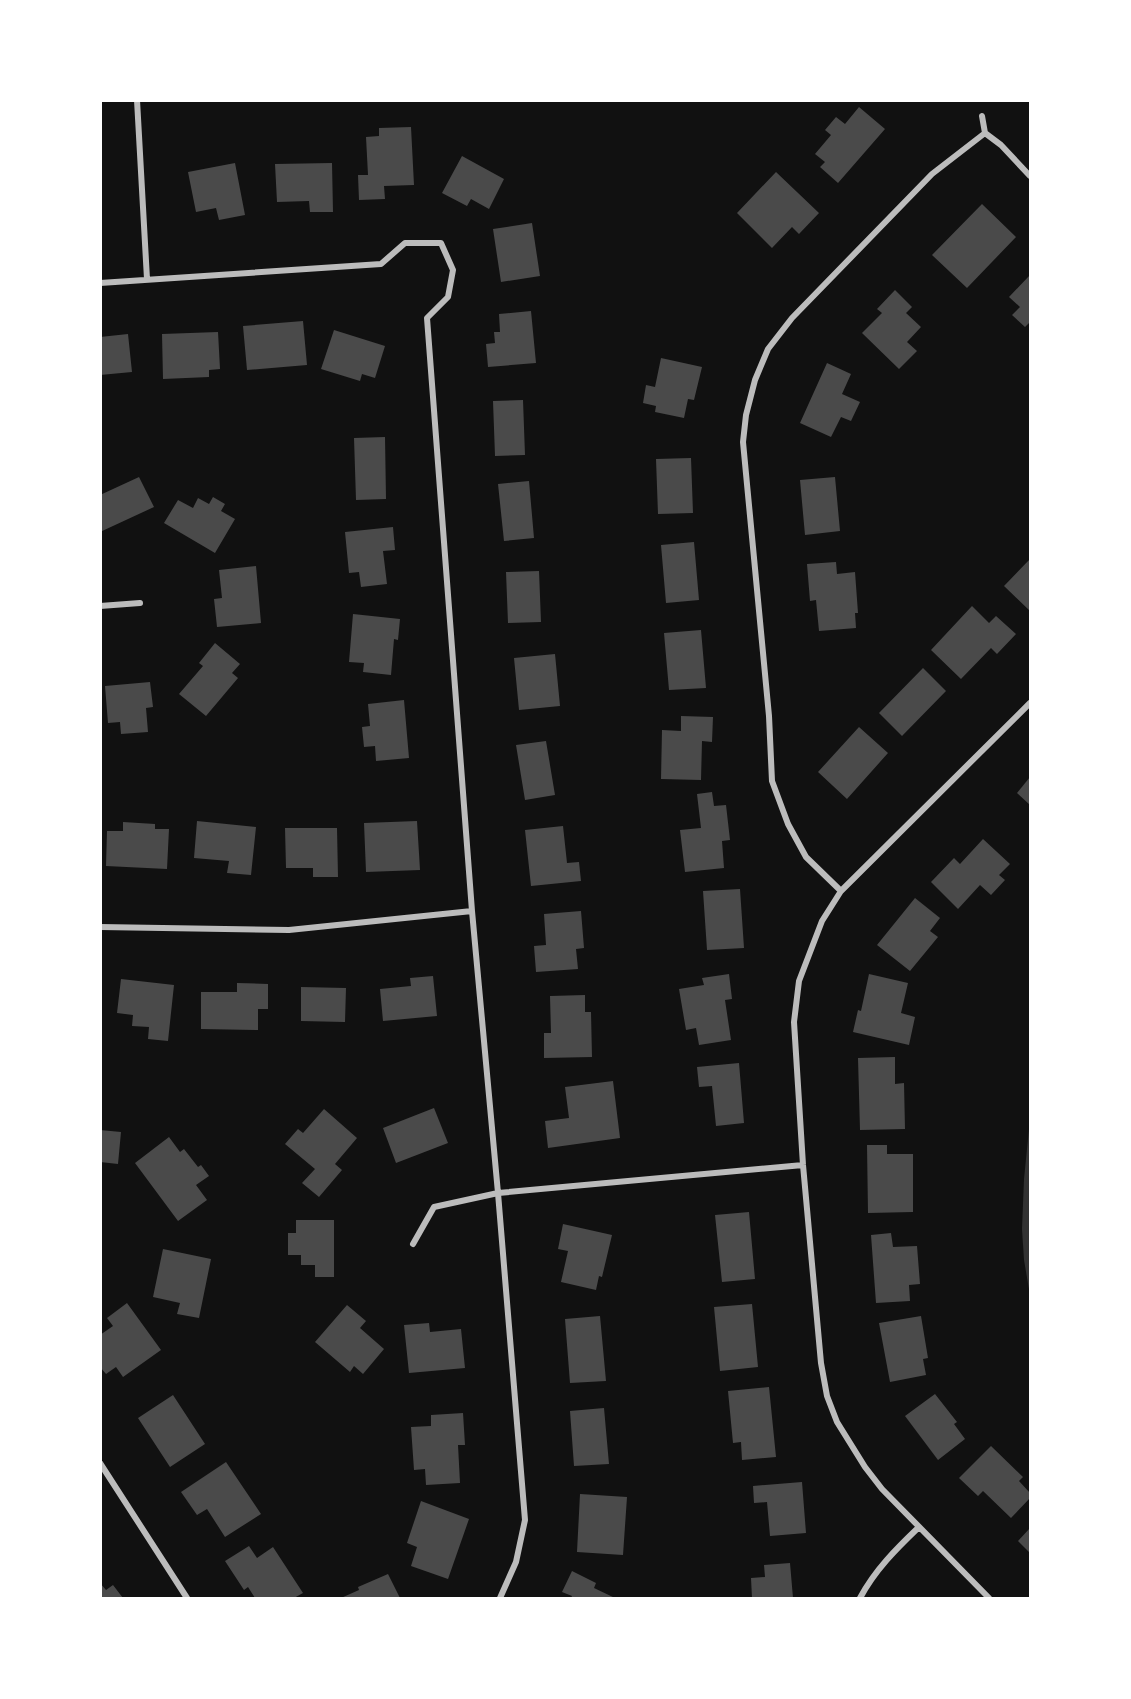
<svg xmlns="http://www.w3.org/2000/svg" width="1131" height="1699" font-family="'DM Sans',sans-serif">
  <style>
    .water { fill: #333 }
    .building { fill: #4a4a4a }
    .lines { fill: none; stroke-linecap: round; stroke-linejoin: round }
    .minor { stroke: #bcbcbc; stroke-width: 6 }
  </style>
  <rect width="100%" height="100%" fill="#111"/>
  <path class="water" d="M 1030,1119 L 1030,1295 L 1024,1260 L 1022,1229 L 1024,1179 Z"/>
  <path class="building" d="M 859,107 L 885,129 L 838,183 L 820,167 L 825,162 L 815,154 L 831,135 L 825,130 L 836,117 L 845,124 Z
    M 411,127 L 414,185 L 384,186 L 385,199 L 359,200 L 358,175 L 368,175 L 366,137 L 379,136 L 379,128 Z
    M 462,156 L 504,179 L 489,209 L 471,199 L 467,206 L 442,193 Z
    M 235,163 L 245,215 L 219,220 L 216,208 L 196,212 L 188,172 Z
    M 332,163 L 333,212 L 310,212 L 309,201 L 277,202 L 275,164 Z
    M 776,172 L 819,213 L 799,234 L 792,227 L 772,248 L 737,213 Z
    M 982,204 L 1016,237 L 967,288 L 932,255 Z
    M 532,223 L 540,276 L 501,282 L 493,229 Z
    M 1030,275 L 1030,322 L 1025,327 L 1012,315 L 1020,307 L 1009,297 Z
    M 895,290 L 912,307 L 906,313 L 921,327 L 907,342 L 917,351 L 899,369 L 862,333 L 882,313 L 877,309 Z
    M 531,311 L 536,363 L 488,367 L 486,344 L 495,343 L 494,332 L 500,332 L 499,314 Z
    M 303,321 L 307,365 L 247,370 L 243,326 Z
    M 334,330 L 385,346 L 375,378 L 362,374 L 360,381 L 321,369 Z
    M 218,332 L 220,369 L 209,370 L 209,377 L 163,379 L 162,334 Z
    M 128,334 L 132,372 L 100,375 L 100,337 Z
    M 661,358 L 702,367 L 694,400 L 688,399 L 684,418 L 655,412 L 656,406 L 643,403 L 646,385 L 655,387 Z
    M 827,363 L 851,374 L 842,394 L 860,402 L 851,421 L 841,417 L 831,437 L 800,423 Z
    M 523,400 L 525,455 L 495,456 L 493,401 Z
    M 385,437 L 386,499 L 356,500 L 354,438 Z
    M 691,458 L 693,513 L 658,514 L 656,459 Z
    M 139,477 L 154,507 L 100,532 L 100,495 Z
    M 835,477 L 840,531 L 805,535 L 800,480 Z
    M 529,481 L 534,538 L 504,541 L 498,484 Z
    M 213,497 L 225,504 L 221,511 L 235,519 L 215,553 L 164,523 L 178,500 L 193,508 L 198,498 L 209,504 Z
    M 393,527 L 395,550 L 383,551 L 387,584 L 361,587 L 359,572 L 349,573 L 345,532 Z
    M 694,542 L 699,600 L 666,603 L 661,545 Z
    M 1030,559 L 1030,611 L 1004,586 Z
    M 836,562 L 837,574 L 855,572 L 858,613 L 855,613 L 856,628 L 819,631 L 816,600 L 810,601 L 807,564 Z
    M 256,566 L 261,623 L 217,627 L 214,599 L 222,598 L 219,570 Z
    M 539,571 L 541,622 L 508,623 L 506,572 Z
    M 972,606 L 989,623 L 996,616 L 1016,634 L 997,654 L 991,648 L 961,679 L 931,650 Z
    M 353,614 L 400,619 L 398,640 L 394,639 L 391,675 L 363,672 L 364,663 L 349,662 Z
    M 701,630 L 706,688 L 669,690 L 664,633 Z
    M 215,643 L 240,664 L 232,673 L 238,678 L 206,716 L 179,694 L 203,666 L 199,663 Z
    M 555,654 L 560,706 L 519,710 L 514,658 Z
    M 923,668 L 946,691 L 902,736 L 879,713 Z
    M 150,682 L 153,707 L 146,708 L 148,732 L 121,734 L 120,722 L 108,723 L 105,686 Z
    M 404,700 L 409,758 L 376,761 L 375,746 L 364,747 L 362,727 L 370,726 L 368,704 Z
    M 681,716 L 713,717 L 712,742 L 702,741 L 701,780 L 661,779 L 662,730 L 681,731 Z
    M 859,727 L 888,753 L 847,799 L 818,772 Z
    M 546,741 L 555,795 L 525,800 L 516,745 Z
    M 1030,777 L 1030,805 L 1017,793 Z
    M 712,792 L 714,806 L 726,805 L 730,840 L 722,841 L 724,868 L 685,872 L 680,830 L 701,828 L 697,794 Z
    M 197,821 L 256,827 L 251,875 L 227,873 L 229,861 L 194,858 Z
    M 417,821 L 420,870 L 366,872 L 364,823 Z
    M 123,822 L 155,824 L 155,829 L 169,829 L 167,869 L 106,866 L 107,831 L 123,831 Z
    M 563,826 L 567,863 L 579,862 L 581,881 L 531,886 L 525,830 Z
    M 285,828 L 337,828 L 338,877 L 313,877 L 313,868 L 286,868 Z
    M 983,839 L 1010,864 L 999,875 L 1005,880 L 991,895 L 980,885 L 958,909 L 931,882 L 954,858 L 960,864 Z
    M 740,889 L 744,948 L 707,950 L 703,891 Z
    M 915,898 L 940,918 L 930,931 L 938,937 L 910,971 L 877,945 Z
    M 581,911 L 584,948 L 576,949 L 578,969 L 536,972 L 534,946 L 546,945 L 544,914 Z
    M 729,974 L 732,999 L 725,1000 L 731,1040 L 699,1045 L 696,1028 L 686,1030 L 679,989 L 704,985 L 702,978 Z
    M 869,974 L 908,983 L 901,1013 L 915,1017 L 909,1045 L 853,1032 L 858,1010 L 861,1011 Z
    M 433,976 L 437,1016 L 383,1021 L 380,989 L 411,986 L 410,978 Z
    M 121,979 L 174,985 L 168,1041 L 148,1039 L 149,1027 L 132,1026 L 133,1015 L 117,1013 Z
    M 237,983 L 268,984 L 268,1009 L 258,1009 L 258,1030 L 201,1029 L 201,992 L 237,992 Z
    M 301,987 L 346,988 L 345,1022 L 301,1021 Z
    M 585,995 L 585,1012 L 591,1012 L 592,1057 L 544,1058 L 544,1033 L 551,1033 L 550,996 Z
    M 895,1057 L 895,1084 L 904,1083 L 905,1129 L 860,1130 L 858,1058 Z
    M 739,1063 L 744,1123 L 716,1126 L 712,1086 L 699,1087 L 697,1067 Z
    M 613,1081 L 620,1138 L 548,1148 L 545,1121 L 569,1118 L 565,1087 Z
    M 434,1108 L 448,1143 L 396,1163 L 383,1128 Z
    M 324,1109 L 357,1138 L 335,1164 L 342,1170 L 319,1197 L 302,1183 L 315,1169 L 285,1144 L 298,1129 L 303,1133 Z
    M 100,1130 L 121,1132 L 118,1164 L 100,1162 Z
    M 169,1137 L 180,1152 L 184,1149 L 198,1167 L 201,1165 L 209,1176 L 196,1185 L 207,1200 L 178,1221 L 135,1163 Z
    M 867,1145 L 887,1145 L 887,1154 L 913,1154 L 913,1212 L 868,1213 Z
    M 749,1212 L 755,1279 L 722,1282 L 715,1215 Z
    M 296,1220 L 334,1220 L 334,1277 L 315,1277 L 315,1265 L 301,1265 L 301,1255 L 288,1255 L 288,1233 L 296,1233 Z
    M 563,1224 L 612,1235 L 602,1277 L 599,1276 L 596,1290 L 561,1282 L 568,1251 L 558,1249 Z
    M 891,1233 L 893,1247 L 917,1246 L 920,1284 L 909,1285 L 910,1301 L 876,1303 L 871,1235 Z
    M 163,1249 L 211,1259 L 199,1318 L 177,1314 L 180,1303 L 153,1297 Z
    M 127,1303 L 161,1350 L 123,1377 L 116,1367 L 106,1374 L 100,1367 L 100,1335 L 113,1326 L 107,1318 Z
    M 752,1304 L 758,1367 L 720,1371 L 714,1307 Z
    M 347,1305 L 366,1321 L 360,1328 L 384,1349 L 363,1374 L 354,1366 L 350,1372 L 315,1342 Z
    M 600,1316 L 606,1381 L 570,1383 L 565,1319 Z
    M 921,1316 L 928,1358 L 923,1359 L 926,1375 L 890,1382 L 879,1323 Z
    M 429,1323 L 430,1332 L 461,1329 L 465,1368 L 409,1373 L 404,1325 Z
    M 769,1387 L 776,1457 L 742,1460 L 741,1442 L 733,1443 L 728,1391 Z
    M 935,1394 L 957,1422 L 954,1424 L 965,1439 L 938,1460 L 905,1416 Z
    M 173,1395 L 205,1444 L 170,1467 L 138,1418 Z
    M 604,1408 L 609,1464 L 574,1466 L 570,1411 Z
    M 463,1413 L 465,1445 L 458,1445 L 460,1483 L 426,1485 L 425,1469 L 414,1470 L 411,1427 L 431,1426 L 431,1415 Z
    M 991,1446 L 1023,1477 L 1019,1481 L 1030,1493 L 1030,1498 L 1011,1518 L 983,1491 L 978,1496 L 959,1478 Z
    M 226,1462 L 261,1514 L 225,1537 L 207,1509 L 197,1515 L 181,1492 Z
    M 802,1482 L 806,1533 L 770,1536 L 767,1502 L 754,1503 L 753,1486 Z
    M 580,1494 L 627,1497 L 623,1555 L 577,1552 Z
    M 421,1501 L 469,1519 L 448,1579 L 411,1566 L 417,1547 L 407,1543 Z
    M 1030,1528 L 1030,1553 L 1018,1541 Z
    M 249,1546 L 257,1558 L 273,1547 L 303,1593 L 294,1598 L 255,1598 L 248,1587 L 244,1590 L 225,1561 Z
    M 790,1563 L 793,1598 L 752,1598 L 751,1578 L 765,1577 L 764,1565 Z
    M 572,1571 L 596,1583 L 594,1588 L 615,1598 L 571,1598 L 572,1596 L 562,1592 Z
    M 388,1574 L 400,1598 L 341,1598 L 359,1590 L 358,1587 Z
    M 100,1583 L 106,1590 L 113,1585 L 123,1598 L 100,1598 Z"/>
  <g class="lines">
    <path class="minor" d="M 137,100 L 147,279
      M 985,133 L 1001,145 L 1030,176
      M 100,283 L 381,264 L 405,243 L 441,243 L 453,270 L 448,297 L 427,318 L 472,911 L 498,1193 L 525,1520 L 516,1562 L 500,1598
      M 100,606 L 140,603
      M 841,891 L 806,857 L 788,824 L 772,781 L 769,716 L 743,442 L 746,415 L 755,380 L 768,349 L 792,318 L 932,174 L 985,133 L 982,116
      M 100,927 L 289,930 L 472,911
      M 413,1244 L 434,1207 L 498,1193 L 803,1165
      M 100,1463 L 187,1598
      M 860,1598 C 875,1570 896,1549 919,1527
      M 989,1598 L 882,1489 L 865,1467 L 837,1422 L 827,1396 L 821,1363 L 803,1165 L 794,1022 L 799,981 L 822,921 L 841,891 L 1030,703"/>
  </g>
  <rect width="1131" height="1699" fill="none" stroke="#ffffff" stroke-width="204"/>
</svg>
